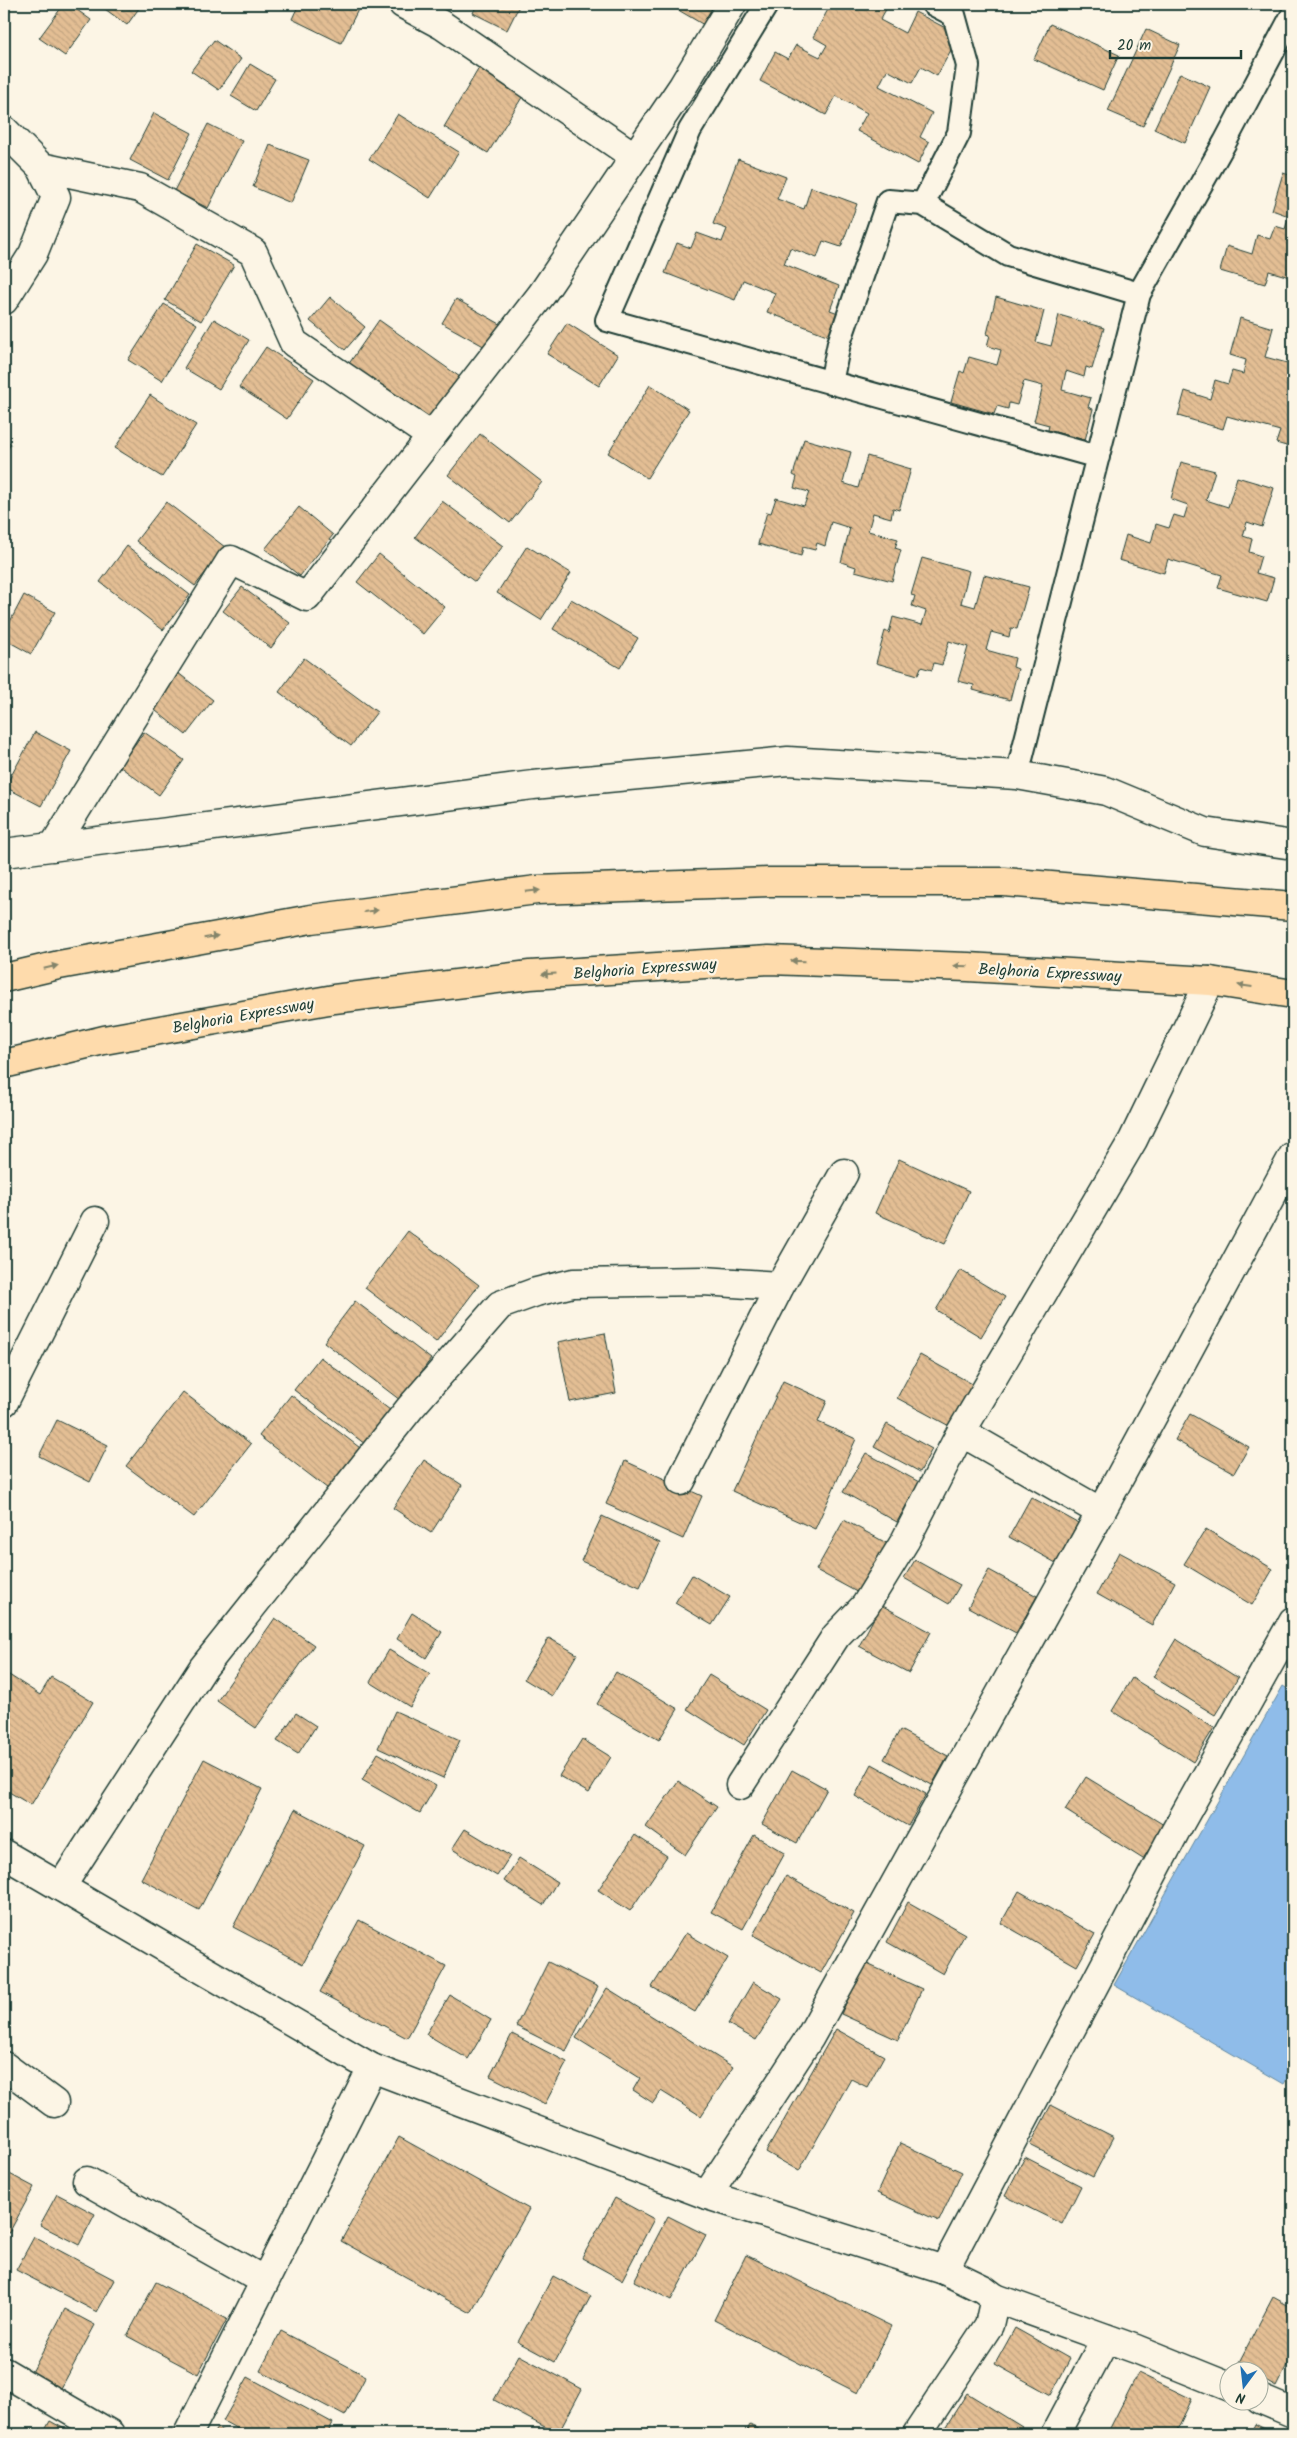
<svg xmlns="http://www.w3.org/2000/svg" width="1297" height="2438" font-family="Kalam,sans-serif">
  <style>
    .water { fill: #8fbce9; stroke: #6289a1 }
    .building { fill: url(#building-back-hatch); stroke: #1f3d34 }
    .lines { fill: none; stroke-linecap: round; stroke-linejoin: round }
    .lane-casing { stroke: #1f3d34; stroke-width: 26 }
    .street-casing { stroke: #1f3d34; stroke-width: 31 }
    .secondary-casing { stroke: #1f3d34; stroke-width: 31 }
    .highway-casing { stroke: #1f3d34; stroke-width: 31 }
    .lane { stroke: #fcf5e5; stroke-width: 22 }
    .street { stroke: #fcf5e5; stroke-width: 28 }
    .secondary { stroke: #fcf5e5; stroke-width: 28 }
    .highway { stroke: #fedbac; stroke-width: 28 }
    .oneway { fill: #83846a }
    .labels { text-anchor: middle; stroke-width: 4.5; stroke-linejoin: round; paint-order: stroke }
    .street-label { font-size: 16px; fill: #1f3d34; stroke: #fcf5e5 }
  </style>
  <defs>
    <pattern id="building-back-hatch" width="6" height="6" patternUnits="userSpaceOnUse" patternTransform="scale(1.25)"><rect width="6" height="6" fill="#e3be94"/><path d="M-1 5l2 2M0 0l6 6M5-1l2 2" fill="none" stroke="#c2a480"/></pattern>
  </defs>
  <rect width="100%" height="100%" fill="#fcf5e5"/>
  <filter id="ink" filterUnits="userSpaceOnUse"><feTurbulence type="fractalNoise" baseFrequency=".02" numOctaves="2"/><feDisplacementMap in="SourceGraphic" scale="10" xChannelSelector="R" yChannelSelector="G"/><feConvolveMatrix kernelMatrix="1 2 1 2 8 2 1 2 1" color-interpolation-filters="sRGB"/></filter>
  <g filter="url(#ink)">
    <path class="water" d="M 1283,1686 L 1293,1692 L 1293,2068 L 1284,2084 L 1114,1985 Z"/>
    <path class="building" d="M 64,4 L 69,4 L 91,20 L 65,56 L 39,38 Z
      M 98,4 L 142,4 L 127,25 Z
      M 299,4 L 361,4 L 341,43 L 292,19 Z
      M 477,4 L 520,4 L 507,30 L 473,13 Z
      M 668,4 L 717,4 L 704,25 Z
      M 831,4 L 889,4 L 880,20 L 905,33 L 915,12 L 959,35 L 937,76 L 921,67 L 912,83 L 887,70 L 879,86 L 932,113 L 920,137 L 929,142 L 918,164 L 857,131 L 867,113 L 836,96 L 826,115 L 760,81 L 775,52 L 788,59 L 796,45 L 820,57 L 827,45 L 813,37 Z
      M 1050,24 L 1119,55 L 1103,90 L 1034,59 Z
      M 1146,29 L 1180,45 L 1143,126 L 1108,111 Z
      M 214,40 L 241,59 L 219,90 L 191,71 Z
      M 250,64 L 275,79 L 256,111 L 231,96 Z
      M 479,68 L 524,94 L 488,153 L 444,127 Z
      M 1180,73 L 1210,87 L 1185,143 L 1154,129 Z
      M 154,113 L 192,133 L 168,180 L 130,160 Z
      M 398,114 L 459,152 L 430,198 L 369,159 Z
      M 208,124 L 242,141 L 208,208 L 174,191 Z
      M 270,145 L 309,160 L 291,203 L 253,187 Z
      M 738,159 L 786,177 L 777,199 L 804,209 L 811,187 L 857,204 L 841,247 L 823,241 L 817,258 L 790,248 L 784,264 L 839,286 L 830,310 L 841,314 L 832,337 L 767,312 L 775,293 L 743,280 L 735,300 L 665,273 L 677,243 L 691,248 L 697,233 L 722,242 L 727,229 L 713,224 Z
      M 1283,173 L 1293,176 L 1293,278 L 1269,271 L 1265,284 L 1220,271 L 1227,246 L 1252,254 L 1257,235 L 1270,239 L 1275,226 L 1285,229 L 1289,216 L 1272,210 Z
      M 197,244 L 234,265 L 201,321 L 165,300 Z
      M 330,297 L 365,327 L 345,350 L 310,321 Z
      M 996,297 L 1044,311 L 1036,342 L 1051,346 L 1059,315 L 1104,328 L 1092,369 L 1086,367 L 1084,377 L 1066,371 L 1062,390 L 1091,398 L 1088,407 L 1093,409 L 1085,440 L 1048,430 L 1049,425 L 1034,421 L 1043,386 L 1024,381 L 1017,405 L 1009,403 L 1008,409 L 997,406 L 994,414 L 951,402 L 960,371 L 964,373 L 969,357 L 997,365 L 1001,350 L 987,346 L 990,335 L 987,334 Z
      M 456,299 L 502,325 L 489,349 L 442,323 Z
      M 164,304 L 197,324 L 162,381 L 128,360 Z
      M 1240,318 L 1273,328 L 1265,357 L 1287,363 L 1293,341 L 1293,448 L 1276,443 L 1280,431 L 1227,416 L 1223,429 L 1178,416 L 1185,391 L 1210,399 L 1215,380 L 1228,384 L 1232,371 L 1243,374 L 1246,360 L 1230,355 Z
      M 214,319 L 249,340 L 219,389 L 184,368 Z
      M 379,320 L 460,377 L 429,422 L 348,365 Z
      M 567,323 L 618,355 L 599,386 L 547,354 Z
      M 266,347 L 314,379 L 287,419 L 239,387 Z
      M 650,385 L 689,410 L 647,478 L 608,453 Z
      M 150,395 L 196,425 L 162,477 L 115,448 Z
      M 480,434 L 542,482 L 510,523 L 448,475 Z
      M 4,438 L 11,444 L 4,454 Z
      M 804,439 L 851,452 L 843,483 L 858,488 L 867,456 L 911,469 L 899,510 L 893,508 L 891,518 L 873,513 L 868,531 L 898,539 L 895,548 L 901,550 L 892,581 L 855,571 L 856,567 L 841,562 L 850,528 L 831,522 L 825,546 L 817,543 L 815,550 L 803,547 L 801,556 L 758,544 L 767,512 L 771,513 L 776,498 L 804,506 L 809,492 L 794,488 L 797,477 L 793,475 Z
      M 1181,462 L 1215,471 L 1206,500 L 1228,507 L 1237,477 L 1274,488 L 1262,527 L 1247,522 L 1243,536 L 1252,539 L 1249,552 L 1261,556 L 1256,573 L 1274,578 L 1267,602 L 1218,588 L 1222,575 L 1168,559 L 1164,573 L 1119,560 L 1126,535 L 1151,543 L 1156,524 L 1169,528 L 1174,515 L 1184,518 L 1188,505 L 1171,499 Z
      M 442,501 L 503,546 L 475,582 L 415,537 Z
      M 166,502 L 225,547 L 195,586 L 136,541 Z
      M 299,507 L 333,535 L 300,576 L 265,549 Z
      M 127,546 L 190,595 L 163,630 L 100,582 Z
      M 527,546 L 571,573 L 541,620 L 497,593 Z
      M 379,554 L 445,607 L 423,634 L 357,582 Z
      M 922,558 L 969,571 L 961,603 L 975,607 L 984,575 L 1029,587 L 1017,629 L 1011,628 L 1009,637 L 991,632 L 986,650 L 1015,658 L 1013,667 L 1018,669 L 1010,700 L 973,690 L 974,685 L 958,681 L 968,647 L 949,641 L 942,665 L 934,663 L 932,670 L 921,667 L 918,675 L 876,663 L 885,631 L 889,633 L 893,617 L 922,625 L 926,611 L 912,606 L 915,596 L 911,595 Z
      M 242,587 L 290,623 L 271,648 L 223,611 Z
      M 24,595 L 55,612 L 31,654 L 4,639 L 4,633 Z
      M 571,599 L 638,638 L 620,668 L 553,629 Z
      M 304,658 L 377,712 L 351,746 L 279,692 Z
      M 173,669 L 213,700 L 186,735 L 146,703 Z
      M 35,732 L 71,751 L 41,806 L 5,787 Z
      M 144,732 L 184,760 L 159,795 L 119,766 Z
      M 899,1159 L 969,1191 L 945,1244 L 875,1213 Z
      M 408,1231 L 479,1285 L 436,1342 L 365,1288 Z
      M 960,1270 L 1005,1297 L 981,1337 L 936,1310 Z
      M 355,1301 L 431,1359 L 400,1400 L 324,1342 Z
      M 605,1333 L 616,1393 L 570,1402 L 558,1342 Z
      M 920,1355 L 976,1386 L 953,1428 L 897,1398 Z
      M 320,1357 L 390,1410 L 365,1444 L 294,1390 Z
      M 4,1358 L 8,1361 L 4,1369 Z
      M 783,1381 L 827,1401 L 818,1422 L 856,1439 L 815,1529 L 732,1491 Z
      M 183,1392 L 251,1444 L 194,1517 L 126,1466 Z
      M 291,1395 L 368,1454 L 336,1495 L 259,1436 Z
      M 1190,1414 L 1249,1447 L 1234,1473 L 1175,1440 Z
      M 57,1420 L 108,1445 L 90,1482 L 39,1456 Z
      M 887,1424 L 932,1449 L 920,1472 L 874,1447 Z
      M 866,1453 L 919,1482 L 897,1522 L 843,1492 Z
      M 424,1460 L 462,1485 L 431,1533 L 393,1508 Z
      M 625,1461 L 702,1496 L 683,1539 L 606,1504 Z
      M 1031,1497 L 1078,1523 L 1056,1563 L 1009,1537 Z
      M 602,1516 L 660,1543 L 640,1587 L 581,1561 Z
      M 844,1520 L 892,1546 L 864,1596 L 816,1570 Z
      M 1206,1529 L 1273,1569 L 1252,1605 L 1184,1564 Z
      M 1119,1552 L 1175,1582 L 1152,1625 L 1097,1594 Z
      M 915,1560 L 960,1585 L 949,1604 L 904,1578 Z
      M 989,1570 L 1037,1596 L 1016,1633 L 968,1607 Z
      M 692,1575 L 730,1597 L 712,1625 L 675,1603 Z
      M 881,1605 L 931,1632 L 909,1673 L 859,1646 Z
      M 412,1613 L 442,1632 L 426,1658 L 397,1639 Z
      M 275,1618 L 314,1645 L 256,1728 L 217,1701 Z
      M 549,1638 L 577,1654 L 552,1696 L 524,1679 Z
      M 1176,1639 L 1238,1678 L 1215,1715 L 1153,1677 Z
      M 389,1650 L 430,1674 L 410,1707 L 370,1682 Z
      M 616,1672 L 678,1709 L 659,1740 L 597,1704 Z
      M 6,1673 L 40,1695 L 51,1677 L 93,1702 L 31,1805 L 4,1789 L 4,1676 Z
      M 709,1675 L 766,1710 L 744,1745 L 687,1709 Z
      M 1132,1678 L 1214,1728 L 1193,1762 L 1112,1711 Z
      M 395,1711 L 460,1740 L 443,1778 L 378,1748 Z
      M 296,1713 L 316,1726 L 298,1754 L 277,1741 Z
      M 900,1730 L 948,1756 L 932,1785 L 884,1759 Z
      M 582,1739 L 611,1757 L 589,1793 L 559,1776 Z
      M 378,1753 L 436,1786 L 420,1813 L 362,1780 Z
      M 204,1759 L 262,1789 L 199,1910 L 141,1879 Z
      M 872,1764 L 926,1794 L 908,1826 L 855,1796 Z
      M 792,1770 L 827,1789 L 797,1843 L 762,1824 Z
      M 1086,1777 L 1164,1825 L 1143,1859 L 1065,1810 Z
      M 678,1781 L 717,1807 L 685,1855 L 646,1827 Z
      M 295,1809 L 365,1846 L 303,1964 L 233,1927 Z
      M 465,1829 L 510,1856 L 497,1876 L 452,1849 Z
      M 635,1835 L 667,1856 L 630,1911 L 598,1890 Z
      M 754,1835 L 785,1853 L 743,1929 L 711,1912 Z
      M 519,1858 L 557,1882 L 543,1905 L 504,1881 Z
      M 786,1876 L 854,1913 L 821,1973 L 753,1935 Z
      M 1019,1891 L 1095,1934 L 1077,1966 L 1001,1923 Z
      M 908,1902 L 965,1934 L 943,1974 L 887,1942 Z
      M 359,1920 L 446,1966 L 407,2038 L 320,1992 Z
      M 686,1933 L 728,1958 L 695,2012 L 652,1987 Z
      M 548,1962 L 598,1987 L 566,2051 L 516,2026 Z
      M 865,1963 L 922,1989 L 898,2040 L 841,2014 Z
      M 753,1982 L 782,1999 L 756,2040 L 728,2024 Z
      M 607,1988 L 733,2067 L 701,2116 L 661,2091 L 653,2103 L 633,2090 L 640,2078 L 576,2038 Z
      M 450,1995 L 491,2020 L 468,2059 L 426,2034 Z
      M 836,2029 L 884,2056 L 867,2087 L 851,2079 L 799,2171 L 766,2152 Z
      M 512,2034 L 567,2062 L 545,2104 L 490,2076 Z
      M 1051,2105 L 1114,2137 L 1093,2177 L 1030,2145 Z
      M 399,2137 L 529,2209 L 471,2313 L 341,2241 Z
      M 900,2143 L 962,2172 L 939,2221 L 877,2193 Z
      M 1025,2157 L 1081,2186 L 1062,2224 L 1005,2196 Z
      M 4,2171 L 34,2187 L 9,2233 L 4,2231 Z
      M 57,2194 L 95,2214 L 79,2245 L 40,2225 Z
      M 615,2198 L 654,2219 L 622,2280 L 582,2258 Z
      M 668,2216 L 706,2235 L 671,2300 L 634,2281 Z
      M 34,2237 L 115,2280 L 97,2312 L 16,2270 Z
      M 746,2255 L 891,2326 L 858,2393 L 714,2320 Z
      M 553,2276 L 591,2296 L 555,2362 L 518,2342 Z
      M 156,2282 L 227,2319 L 198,2374 L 127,2336 Z
      M 1273,2297 L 1293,2308 L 1293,2353 L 1276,2387 L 1260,2378 L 1260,2370 L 1245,2370 L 1237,2366 Z
      M 65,2309 L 95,2325 L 58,2394 L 29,2378 Z
      M 1015,2328 L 1070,2359 L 1051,2395 L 995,2364 Z
      M 281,2331 L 366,2376 L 345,2416 L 260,2371 Z
      M 519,2355 L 582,2389 L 558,2434 L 494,2400 Z
      M 1138,2373 L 1192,2399 L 1175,2434 L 1107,2434 Z
      M 248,2377 L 333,2423 L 327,2434 L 247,2434 L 223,2421 Z
      M 967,2393 L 1022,2427 L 1017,2434 L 941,2434 Z
      M 50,2421 L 74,2434 L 43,2434 Z
      M 1255,2424 L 1275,2434 L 1250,2434 Z
      M 750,2425 L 767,2434 L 745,2434 Z
      M 217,2428 L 228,2434 L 213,2434 Z"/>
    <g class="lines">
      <g class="lane-casing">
        <path id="lane" d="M 767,4 L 690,130 L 607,320 L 1098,457
          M 923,204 L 959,133 L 968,66 L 954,15 L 933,4
          M 831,383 L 839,343 L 888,201 L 923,204 L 1008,255 L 1139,294
          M 1017,775 L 1139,294 L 1225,142 L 1293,14"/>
      </g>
      <g class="street-casing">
        <path id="street" d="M 403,4 L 442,25 L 635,157
          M 4,130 L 41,167 L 56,197 L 33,254 L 4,300
          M 41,167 L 140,188 L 253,252 L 294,343 L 431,436
          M 53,847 L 231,560 L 307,597 L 542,294 L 683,86 L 732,4
          M 4,853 L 533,785 L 788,761 L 1017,775 L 1106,791 L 1205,832 L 1293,845
          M 4,1402 L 95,1221
          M 961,1432 L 1101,1512
          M 681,1481 L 780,1286
          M 740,1785 L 836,1636 L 865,1606 L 905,1541 L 961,1432 L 1133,1140 L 1210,981
          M 61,1887 L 203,1668 L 410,1408 L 500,1305 L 536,1292 L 573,1283 L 703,1281 L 780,1286 L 844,1173
          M 4,2066 L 54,2103
          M 87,2181 L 265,2281
          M 707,2195 L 810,2037 L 1101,1512 L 1293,1156
          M 944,2270 L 1175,1832 L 1293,1621
          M 995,2298 L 1136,2349 L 1230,2387
          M 4,2372 L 110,2434
          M 1260,2399 L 1293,2413
          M 188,2434 L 372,2068
          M 1055,2434 L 1106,2338"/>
      </g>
      <g class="secondary-casing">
        <path id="secondary" d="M 4,1854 L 372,2068 L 707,2195 L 944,2270 L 983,2289 L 995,2298 L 989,2325 L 917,2434"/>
      </g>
      <g class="highway-casing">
        <path id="highway" d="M 4,978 L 59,965 L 311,919 L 537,890 L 769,882 L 1004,882 L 1293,906
          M 4,1064 L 104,1040 L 334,999 L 530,975 L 769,960 L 968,967 L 1210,981 L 1293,994"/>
      </g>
      <use href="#lane" class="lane"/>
      <use href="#street" class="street"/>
      <use href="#secondary" class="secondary"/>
      <use href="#highway" class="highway"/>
    </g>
    <defs><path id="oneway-solid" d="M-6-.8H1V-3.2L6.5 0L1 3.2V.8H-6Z" transform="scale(1.25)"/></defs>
    <g class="oneway">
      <use href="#oneway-solid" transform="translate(533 891) rotate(-6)"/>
      <use href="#oneway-solid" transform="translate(371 911) rotate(-7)"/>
      <use href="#oneway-solid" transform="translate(211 937) rotate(-10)"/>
      <use href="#oneway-solid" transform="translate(798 961) rotate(-178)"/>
      <use href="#oneway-solid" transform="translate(961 966) rotate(-178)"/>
      <use href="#oneway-solid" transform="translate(51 967) rotate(-13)"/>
      <use href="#oneway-solid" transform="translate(549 974) rotate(176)"/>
      <use href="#oneway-solid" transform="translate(1245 986) rotate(-172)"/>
    </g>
  </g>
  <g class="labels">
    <g class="street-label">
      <text transform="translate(645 968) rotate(-4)" y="6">Belghoria Expressway</text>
      <text transform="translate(1050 972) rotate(3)" y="6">Belghoria Expressway</text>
      <text transform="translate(243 1015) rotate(-10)" y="6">Belghoria Expressway</text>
    </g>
  </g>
  <rect width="1297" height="2438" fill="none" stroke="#fcf5e5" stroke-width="20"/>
  <rect x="10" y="10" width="1277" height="2418" fill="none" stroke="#1f3d34" stroke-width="2" filter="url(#ink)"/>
  <g transform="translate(1244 2386) rotate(195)"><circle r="24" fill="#fcf5e5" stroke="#a4ab9e"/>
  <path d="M0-4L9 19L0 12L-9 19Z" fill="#1f6fb2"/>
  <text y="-8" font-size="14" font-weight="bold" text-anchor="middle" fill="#1f3d34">N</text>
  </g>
  <path d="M1110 50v8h131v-8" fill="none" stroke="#1f3d34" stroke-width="2.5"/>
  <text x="1117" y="50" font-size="15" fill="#1f3d34" stroke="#fcf5e5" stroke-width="4" paint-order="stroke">20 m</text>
</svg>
